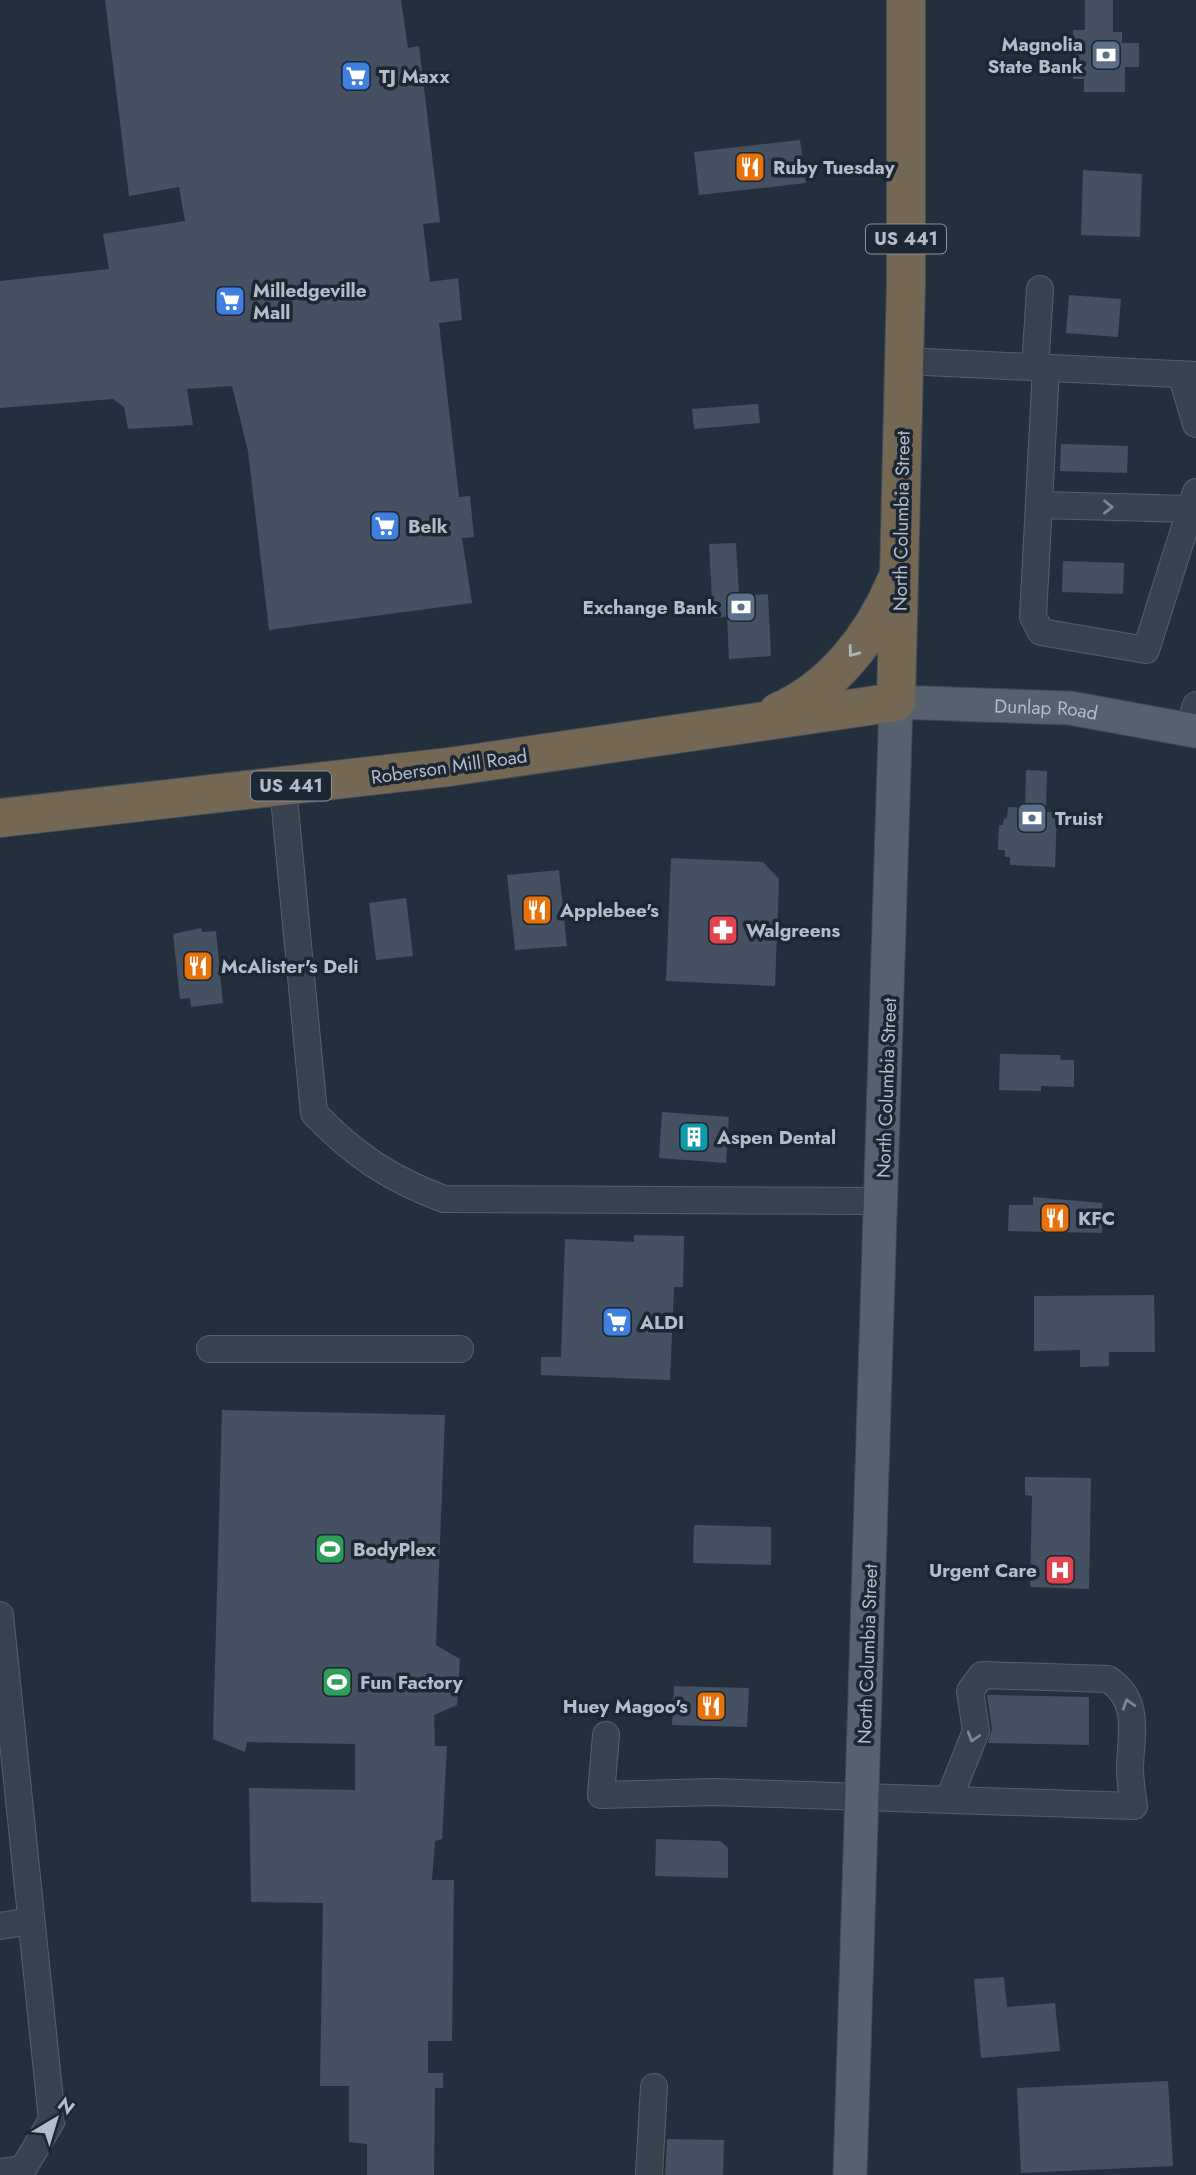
<svg xmlns="http://www.w3.org/2000/svg" width="1196" height="2175" font-family="Jost,sans-serif">
  <style>
    .building { fill: #455162 }
    .lines { fill: none; stroke-linecap: round; stroke-linejoin: round }
    .minor-casing { stroke: #565f6c; stroke-width: 28 }
    .major-casing { stroke: #414a57; stroke-width: 35 }
    .highway-casing { stroke: #434c59; stroke-width: 40 }
    .minor { stroke: #38414e; stroke-width: 26 }
    .major { stroke: #56606e; stroke-width: 33 }
    .highway { stroke: #746855; stroke-width: 38 }
    .oneway { stroke: #7c8592 }
    .oneway2 { stroke: #aeb4bd }
    .labels { text-anchor: middle; stroke-width: 7; stroke-linejoin: round; paint-order: stroke }
    .shield { fill: #1d2633; stroke: #878f9c; stroke-width: 2 }
    .shield-label { font-size: 18px; font-weight: bold; fill: #b4bcc9 }
    .poi-label { font-size: 19px; font-weight: bold; fill: #b4bcc9; stroke: #1d2633; text-anchor: start }
    .street-label { font-size: 19px; fill: #b4bcc9; stroke: #1d2633 }
  </style>
  <rect width="100%" height="100%" fill="#242f3e"/>
  <path class="building" d="M 105,0 L 401,0 L 408,48 L 419,46 L 440,222 L 423,224 L 430,282 L 458,278 L 462,320 L 439,323 L 459,497 L 470,496 L 474,537 L 462,538 L 472,603 L 269,630 L 248,451 L 232,386 L 187,389 L 193,425 L 128,429 L 124,407 L 113,399 L 0,408 L 0,281 L 109,269 L 103,234 L 185,221 L 179,187 L 129,196 Z
    M 1085,0 L 1113,0 L 1113,32 L 1122,32 L 1122,43 L 1139,43 L 1139,67 L 1125,67 L 1125,92 L 1084,92 L 1084,79 L 1073,79 L 1073,30 L 1085,30 Z
    M 800,140 L 806,183 L 699,195 L 694,152 Z
    M 1083,170 L 1142,174 L 1140,237 L 1081,235 Z
    M 1069,295 L 1121,299 L 1118,337 L 1066,333 Z
    M 758,404 L 760,423 L 694,429 L 692,409 Z
    M 1061,444 L 1128,446 L 1127,473 L 1060,471 Z
    M 736,543 L 739,596 L 768,594 L 771,656 L 729,659 L 727,617 L 713,618 L 709,544 Z
    M 1063,561 L 1124,563 L 1123,594 L 1062,592 Z
    M 1026,770 L 1047,771 L 1046,812 L 1057,812 L 1055,867 L 1010,865 L 1010,857 L 1005,857 L 1005,850 L 998,850 L 999,825 L 1003,825 L 1004,818 L 1007,819 L 1008,807 L 1025,808 Z
    M 671,858 L 763,862 L 779,879 L 775,986 L 666,981 Z
    M 559,870 L 567,946 L 515,950 L 507,875 Z
    M 406,898 L 413,956 L 376,960 L 369,903 Z
    M 201,928 L 202,932 L 216,931 L 223,1003 L 191,1007 L 190,998 L 180,999 L 173,934 Z
    M 1000,1054 L 1060,1055 L 1061,1060 L 1074,1060 L 1074,1087 L 1041,1086 L 1041,1091 L 999,1090 Z
    M 662,1112 L 729,1117 L 726,1163 L 659,1158 Z
    M 1033,1197 L 1102,1203 L 1102,1233 L 1008,1231 L 1009,1205 L 1033,1205 Z
    M 634,1235 L 684,1236 L 683,1287 L 674,1287 L 670,1380 L 541,1375 L 541,1357 L 561,1357 L 565,1239 L 634,1242 Z
    M 1154,1295 L 1155,1352 L 1109,1352 L 1109,1366 L 1080,1367 L 1080,1350 L 1034,1351 L 1034,1296 Z
    M 222,1410 L 445,1415 L 436,1645 L 460,1659 L 457,1705 L 434,1715 L 435,1746 L 447,1746 L 442,1839 L 435,1841 L 432,1880 L 454,1880 L 452,2041 L 428,2041 L 428,2073 L 443,2073 L 443,2088 L 435,2088 L 434,2175 L 367,2175 L 367,2144 L 349,2142 L 349,2086 L 320,2086 L 323,1903 L 251,1902 L 249,1788 L 355,1790 L 355,1744 L 247,1742 L 245,1752 L 213,1739 Z
    M 1025,1477 L 1091,1478 L 1089,1589 L 1030,1587 L 1032,1496 L 1025,1495 Z
    M 694,1525 L 771,1527 L 771,1565 L 693,1563 Z
    M 674,1686 L 749,1688 L 747,1727 L 672,1725 Z
    M 987,1695 L 1089,1697 L 1089,1745 L 988,1743 L 992,1729 Z
    M 656,1839 L 720,1841 L 728,1848 L 728,1878 L 655,1876 Z
    M 1004,1977 L 1007,2007 L 1055,2003 L 1060,2051 L 981,2058 L 974,1979 Z
    M 1168,2081 L 1173,2166 L 1021,2173 L 1017,2088 Z
    M 667,2139 L 724,2140 L 723,2175 L 665,2175 Z"/>
  <g class="lines">
    <g class="minor-casing">
      <path id="minor" d="M 905,361 L 1196,375
        M 1035,368 L 1040,289
        M 1046,368 L 1033,617 L 1041,632 L 1146,650 L 1196,492
        M 1181,374 L 1196,424
        M 1040,505 L 1190,509
        M 1189,728 L 1196,705
        M 283,787 L 314,1113 C 354,1155 390,1179 444,1199 L 882,1201
        M 210,1349 L 460,1349
        M 0,1615 L 52,2120 L 23,2169 L 0,2172
        M 606,1735 L 601,1795 L 714,1792 L 1134,1806 C 1132,1793 1130,1780 1130,1768 C 1131,1733 1141,1701 1108,1679 L 982,1675 L 970,1691 L 976,1731 L 949,1799
        M 0,1926 L 31,1921
        M 649,2175 L 654,2087"/>
    </g>
    <g class="major-casing">
      <g id="major">
        <path id="s1" d="M 850,2175 L 896,702 L 1070,708 L 1196,731"/>
      </g>
    </g>
    <g class="highway-casing">
      <path id="highway" d="M 778,712 C 833,688 873,636 896,581
        M 0,818 L 449,767 L 896,702 L 906,282 L 906,0"/>
    </g>
    <use href="#minor" class="minor"/>
    <use href="#major" class="major"/>
    <use href="#highway" class="highway"/>
  </g>
  <defs><path id="oneway-chevron" d="M-2-3.5L2.5 0L-2 3.5" fill="none" stroke-width="1.6" stroke-linecap="round" stroke-linejoin="round" transform="scale(1.75)"/></defs>
  <g class="oneway">
    <use href="#oneway-chevron" transform="translate(1108 507) rotate(1)"/>
    <use href="#oneway-chevron" transform="translate(1128 1704) rotate(-107)"/>
    <use href="#oneway-chevron" transform="translate(973 1737) rotate(107)"/>
  </g>
  <use class="oneway2" href="#oneway-chevron" transform="translate(853 652) rotate(127)"/>
  <defs>
    <g id="bank-square" transform="scale(1.575)"><rect x="-9" y="-9" width="18" height="18" rx="4" fill="#5c6f8a" stroke="#1d2633"/><path d="M-6-4H6V4H-6ZM0-2.3a2.3 2.3 0 1 0 0 4.6a2.3 2.3 0 1 0 0-4.6Z" fill="#fff"/></g>
    <g id="supermarket-square" transform="scale(1.575)"><rect x="-9" y="-9" width="18" height="18" rx="4" fill="#3f7fe0" stroke="#1d2633"/><path d="M-6-5.5h2.5l.6 2H6L4.5 2H-2.5L-4.4-4H-6ZM-1.5 3.2a1.3 1.3 0 1 0 .1 0ZM3 3.2a1.3 1.3 0 1 0 .1 0Z" fill="#fff"/></g>
    <g id="restaurant-square" transform="scale(1.575)"><rect x="-9" y="-9" width="18" height="18" rx="4" fill="#e8710a" stroke="#1d2633"/><path d="M-5-6h1v4h1v-4h1v4h1v-4h1v5L-1.5 .5V6h-2V.5L-5-1ZM5-6V6H3V1.5H1.5Q1.5-4 5-6Z" fill="#fff"/></g>
    <g id="pharmacy-square" transform="scale(1.575)"><rect x="-9" y="-9" width="18" height="18" rx="4" fill="#e0444e" stroke="#1d2633"/><path d="M-2-6h4v4h4v4h-4v4h-4v-4h-4v-4h4Z" fill="#fff"/></g>
    <g id="building-square" transform="scale(1.575)"><rect x="-9" y="-9" width="18" height="18" rx="4" fill="#0f9aa8" stroke="#1d2633"/><path d="M-4-6H4V6H1V3H-1V6H-4ZM-2.5-4.3h1.7v1.8h-1.7ZM.8-4.3h1.7v1.8H.8ZM-2.5-1h1.7V.8h-1.7ZM.8-1h1.7V.8H.8Z" fill="#fff"/></g>
    <g id="stadium-square" transform="scale(1.575)"><rect x="-9" y="-9" width="18" height="18" rx="4" fill="#2e9e5b" stroke="#1d2633"/><path d="M0-5a6.5 5 0 1 0 0 10a6.5 5 0 1 0 0-10ZM-3.5-1.8h7v3.6h-7Z" fill="#fff"/></g>
    <g id="hospital-square" transform="scale(1.575)"><rect x="-9" y="-9" width="18" height="18" rx="4" fill="#e0444e" stroke="#1d2633"/><path d="M-5-5h3v3.5h4V-5h3V5h-3V1.5h-4V5h-3Z" fill="#fff"/></g>
  </defs>
  <g fill-rule="evenodd">
    <use href="#bank-square" x="1106" y="55"/>
    <use href="#supermarket-square" x="356" y="76"/>
    <use href="#restaurant-square" x="750" y="167"/>
    <use href="#supermarket-square" x="230" y="301"/>
    <use href="#supermarket-square" x="385" y="526"/>
    <use href="#bank-square" x="741" y="607"/>
    <use href="#bank-square" x="1032" y="818"/>
    <use href="#restaurant-square" x="537" y="910"/>
    <use href="#pharmacy-square" x="723" y="930"/>
    <use href="#restaurant-square" x="198" y="966"/>
    <use href="#building-square" x="694" y="1137"/>
    <use href="#restaurant-square" x="1055" y="1218"/>
    <use href="#supermarket-square" x="617" y="1322"/>
    <use href="#stadium-square" x="330" y="1549"/>
    <use href="#hospital-square" x="1060" y="1570"/>
    <use href="#stadium-square" x="337" y="1682"/>
    <use href="#restaurant-square" x="711" y="1706"/>
  </g>
  <g class="labels">
    <g class="shield">
      <rect x="866" y="224.5" width="80" height="29" rx="5"/>
      <rect x="251" y="771.5" width="80" height="29" rx="5"/>
    </g>
    <g class="shield-label">
      <text x="906" y="245">US 441</text>
      <text x="291" y="792">US 441</text>
    </g>
    <g class="poi-label">
      <text x="1083" y="51" text-anchor="end">Magnolia<tspan x="1083" dy="22">State Bank</tspan></text>
      <text x="379" y="83">TJ Maxx</text>
      <text x="773" y="174">Ruby Tuesday</text>
      <text x="253" y="297">Milledgeville<tspan x="253" dy="22">Mall</tspan></text>
      <text x="408" y="533">Belk</text>
      <text x="718" y="614" text-anchor="end">Exchange Bank</text>
      <text x="1055" y="825">Truist</text>
      <text x="560" y="917">Applebee's</text>
      <text x="746" y="937">Walgreens</text>
      <text x="221" y="973">McAlister's Deli</text>
      <text x="717" y="1144">Aspen Dental</text>
      <text x="1078" y="1225">KFC</text>
      <text x="640" y="1329">ALDI</text>
      <text x="353" y="1556">BodyPlex</text>
      <text x="1037" y="1577" text-anchor="end">Urgent Care</text>
      <text x="360" y="1689">Fun Factory</text>
      <text x="688" y="1713" text-anchor="end">Huey Magoo's</text>
    </g>
    <g class="street-label">
      <text transform="translate(901 521) rotate(-89)" y="7">North Columbia Street</text>
      <text dy="7" stroke="none"><textPath href="#s1" startOffset="1624">Dunlap Road</textPath></text>
      <text transform="translate(449 766) rotate(-8)" y="7">Roberson Mill Road</text>
      <text transform="translate(886 1088) rotate(-88)" y="7">North Columbia Street</text>
      <text transform="translate(867 1654) rotate(-88)" y="7">North Columbia Street</text>
    </g>
  </g>
  <g transform="translate(56 2119) rotate(38)" stroke="#1d2633" stroke-width="5" paint-order="stroke">
  <path d="M0-5L12 26L0 18L-12 26Z" fill="#b4bcc9"/>
  <text y="-10" font-size="19" font-weight="bold" text-anchor="middle" fill="#b4bcc9">N</text>
  </g>
</svg>
